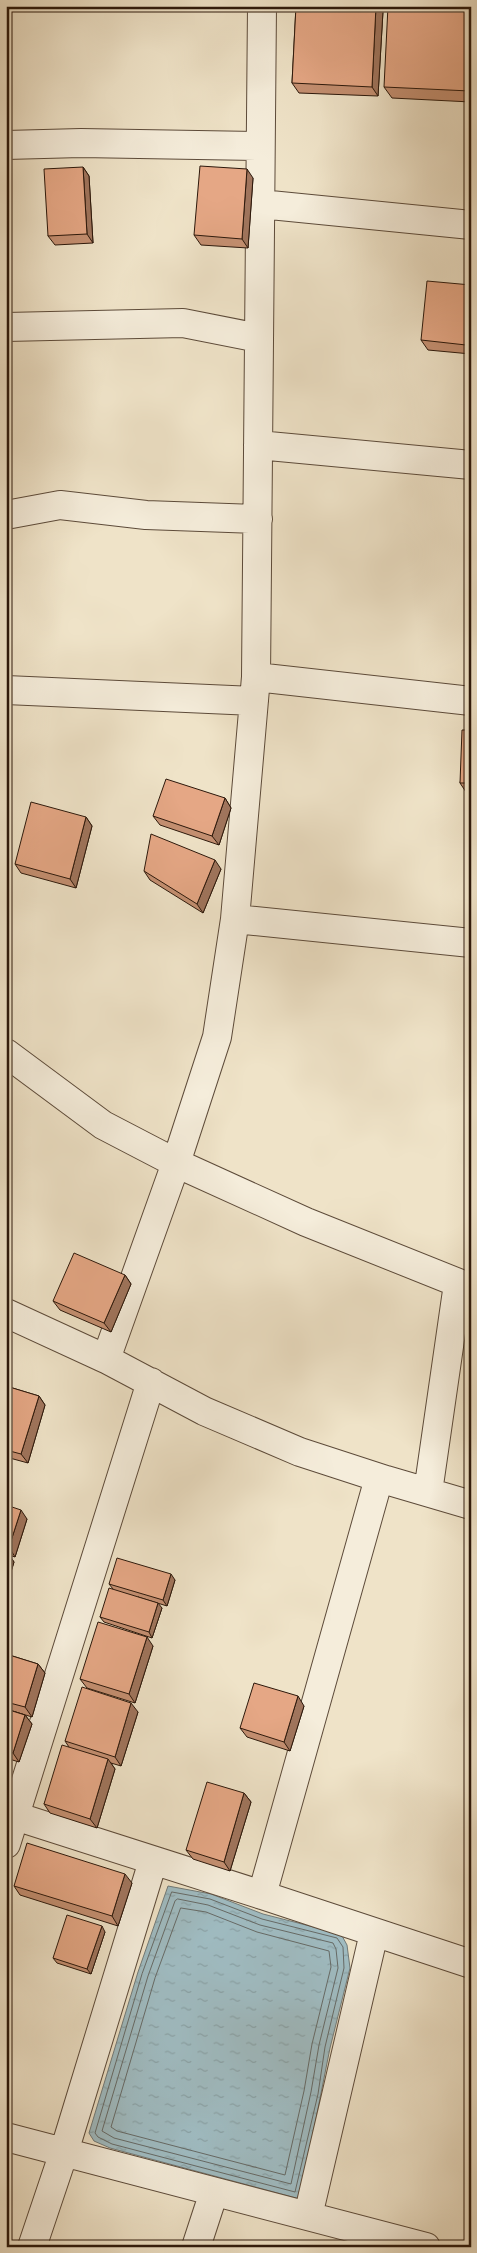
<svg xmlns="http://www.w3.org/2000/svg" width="477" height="2253" font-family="'Libre Bodoni',serif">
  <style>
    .water { fill: url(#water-ripples); stroke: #717a78 }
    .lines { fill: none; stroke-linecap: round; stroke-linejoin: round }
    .shore { stroke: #666a66; stroke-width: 1 }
    .minor-casing { stroke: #5d4b3a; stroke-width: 30 }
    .minor { stroke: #f5eddb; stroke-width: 28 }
    .wall { fill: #c59072; stroke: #2c180b }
    .shaded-wall { fill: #a0755d; stroke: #2c180b }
    .building { fill: #e5a785; stroke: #2c180b }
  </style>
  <defs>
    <pattern id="water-ripples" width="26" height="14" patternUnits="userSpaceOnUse" patternTransform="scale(1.25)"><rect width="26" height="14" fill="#9fbbc1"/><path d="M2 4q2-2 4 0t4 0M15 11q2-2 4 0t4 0" fill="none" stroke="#89a0a4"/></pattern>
  </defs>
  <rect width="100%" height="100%" fill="#efe3c8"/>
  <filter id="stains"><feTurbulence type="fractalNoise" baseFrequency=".004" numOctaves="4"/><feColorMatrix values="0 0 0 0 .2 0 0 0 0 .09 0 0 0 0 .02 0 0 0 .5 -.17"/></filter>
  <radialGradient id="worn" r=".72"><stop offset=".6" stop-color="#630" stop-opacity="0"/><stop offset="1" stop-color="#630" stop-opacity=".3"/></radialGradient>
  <path class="water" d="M 168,1886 L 211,1894 L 263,1914 L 341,1934 L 347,1945 L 350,1968 L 330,2048 L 300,2199 L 110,2148 L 94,2141 L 89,2133 L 138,1972 Z"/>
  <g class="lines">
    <path class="shore" d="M 172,1892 L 210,1899 L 262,1919 L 337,1938 L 343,1947 L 344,1968 L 325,2047 L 318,2094 L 295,2192 L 112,2144 L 98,2137 L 95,2133 L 142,1974 Z
      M 178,1899 L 208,1905 L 260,1925 L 333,1943 L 336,1949 L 338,1968 L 319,2045 L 311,2092 L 291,2184 L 114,2138 L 102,2131 L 148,1976 L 175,1901 Z
      M 181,1908 L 206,1912 L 257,1932 L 329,1951 L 331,1967 L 312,2044 L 304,2091 L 285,2175 L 117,2131 L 111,2127 L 155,1978 Z"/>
    <g class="minor-casing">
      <path id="minor" d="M 6,145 L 81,143 L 260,146
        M 260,204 L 471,225
        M 6,327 L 183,323 L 259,338
        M 258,445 L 471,465
        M 6,515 L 60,505 L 146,515 L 258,519
        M 256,677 L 471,701
        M 6,690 L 254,701
        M 235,919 L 471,943
        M 6,1053 L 103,1125 L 176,1163 L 306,1222 L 471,1288
        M 6,1313 L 106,1359 L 204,1411 L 300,1452 L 386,1480 L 471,1505
        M 106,1359 L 176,1163 L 217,1037 L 235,919 L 256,677 L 262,6
        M 428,1492 L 458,1284
        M 15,1816 L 262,1895 L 471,1964
        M 6,1844 L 151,1382
        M 262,1895 L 379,1478
        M 6,2137 L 426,2247
        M 308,2216 L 374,1933
        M 32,2247 L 64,2152 L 153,1861
        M 196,2247 L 214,2192"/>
    </g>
    <use href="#minor" class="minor"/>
  </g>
  <path class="wall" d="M 296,6 L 380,6 L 383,11 L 378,96 L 299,93 L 292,83 Z
    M 471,6 L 471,102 L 392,98 L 384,87 Z
    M 83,167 L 89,176 L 93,243 L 55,245 L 48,236 Z
    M 253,178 L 248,248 L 201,245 L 194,235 Z
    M 471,285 L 471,354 L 428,350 L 421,340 Z
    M 471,730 L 471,792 L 466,792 L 460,783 Z
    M 225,798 L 231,808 L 219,845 L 160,825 L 153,816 Z
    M 86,817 L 92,826 L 76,888 L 21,873 L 15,864 Z
    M 221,869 L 203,913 L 150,880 L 144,871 Z
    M 125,1275 L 131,1284 L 111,1332 L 60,1310 L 53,1301 Z
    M 6,1386 L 39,1396 L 45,1405 L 28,1463 L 6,1457 Z
    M 6,1505 L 27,1519 L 15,1557 L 9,1555 L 14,1562 L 6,1588 Z
    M 175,1580 L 167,1606 L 138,1597 L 162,1608 L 152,1638 L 104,1622 L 100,1617 L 113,1589 L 109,1584 Z
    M 153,1646 L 135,1703 L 87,1688 L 80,1679 Z
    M 6,1654 L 38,1664 L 45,1673 L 32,1717 L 6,1709 Z
    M 304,1706 L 290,1751 L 247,1737 L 240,1728 Z
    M 6,1709 L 25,1715 L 32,1724 L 19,1762 L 6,1758 Z
    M 138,1712 L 121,1766 L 111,1763 L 115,1769 L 97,1828 L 50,1813 L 44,1804 L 69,1747 L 65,1741 Z
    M 244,1793 L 251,1802 L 230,1871 L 193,1859 L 186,1850 Z
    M 132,1883 L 118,1926 L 20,1895 L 14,1886 Z
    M 105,1932 L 91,1974 L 57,1963 L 53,1958 Z"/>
  <path class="shaded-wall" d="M 376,6 L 380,6 L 383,11 L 378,96 L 372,87 Z
    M 83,167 L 89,176 L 93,243 L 87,234 Z
    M 247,169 L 253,178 L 248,248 L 242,239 Z
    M 471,293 L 471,352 L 466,345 Z
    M 225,798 L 231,808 L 219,845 L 212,836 Z
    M 86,817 L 92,826 L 76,888 L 70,879 Z
    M 215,860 L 221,869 L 203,913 L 197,904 Z
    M 125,1275 L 131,1284 L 111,1332 L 104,1323 Z
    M 39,1396 L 45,1405 L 28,1463 L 21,1454 Z
    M 21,1510 L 27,1519 L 15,1557 L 9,1547 Z
    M 8,1553 L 14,1562 L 6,1588 L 6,1558 Z
    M 171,1574 L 175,1580 L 167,1606 L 163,1600 Z
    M 158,1603 L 162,1608 L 152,1638 L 149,1632 Z
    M 147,1637 L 153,1646 L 135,1703 L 129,1694 Z
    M 38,1664 L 45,1673 L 32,1717 L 25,1707 Z
    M 298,1696 L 304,1706 L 290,1751 L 284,1742 Z
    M 131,1703 L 138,1712 L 121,1766 L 115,1757 Z
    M 25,1715 L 32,1724 L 19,1762 L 13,1753 Z
    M 108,1759 L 115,1769 L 97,1828 L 90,1819 Z
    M 244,1793 L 251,1802 L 230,1871 L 224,1862 Z
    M 125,1874 L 132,1883 L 118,1926 L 112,1916 Z
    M 102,1926 L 105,1932 L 91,1974 L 87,1969 Z"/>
  <path class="building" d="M 296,6 L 376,6 L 372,87 L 292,83 Z
    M 388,6 L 471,6 L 471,75 L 470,91 L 384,87 Z
    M 200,166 L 247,169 L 242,239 L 194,235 Z
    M 83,167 L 87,234 L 48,236 L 44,169 Z
    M 427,281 L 471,285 L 466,345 L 421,340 Z
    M 462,730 L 471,730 L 471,783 L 460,783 Z
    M 166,779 L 225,798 L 212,836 L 153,816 Z
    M 31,802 L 86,817 L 70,879 L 15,864 Z
    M 151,834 L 215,860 L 197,904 L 144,871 Z
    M 74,1253 L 125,1275 L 104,1323 L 53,1301 Z
    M 6,1386 L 39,1396 L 21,1454 L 6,1450 Z
    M 6,1505 L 21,1510 L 9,1547 L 6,1547 Z
    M 117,1558 L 171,1574 L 163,1600 L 109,1584 Z
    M 109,1588 L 158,1603 L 149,1632 L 100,1617 Z
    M 98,1622 L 147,1637 L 129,1694 L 80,1679 Z
    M 6,1654 L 38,1664 L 25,1707 L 6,1702 Z
    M 254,1683 L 298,1696 L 284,1742 L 240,1728 Z
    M 82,1687 L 131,1703 L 115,1757 L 65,1741 Z
    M 6,1709 L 25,1715 L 13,1753 L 6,1751 Z
    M 62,1745 L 108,1759 L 90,1819 L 44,1804 Z
    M 207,1782 L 244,1793 L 224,1862 L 186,1850 Z
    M 27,1843 L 125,1874 L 112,1916 L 14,1886 Z
    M 67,1915 L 102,1926 L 87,1969 L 53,1958 Z"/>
  <rect width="477" height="2253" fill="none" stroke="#efe3c8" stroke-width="25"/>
  <rect x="8" y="8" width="462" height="2238" fill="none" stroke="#2c180b" stroke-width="2.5"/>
  <rect x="12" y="12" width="452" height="2228" fill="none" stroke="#2c180b"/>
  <rect width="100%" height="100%" filter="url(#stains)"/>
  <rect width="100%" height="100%" fill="url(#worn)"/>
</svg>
